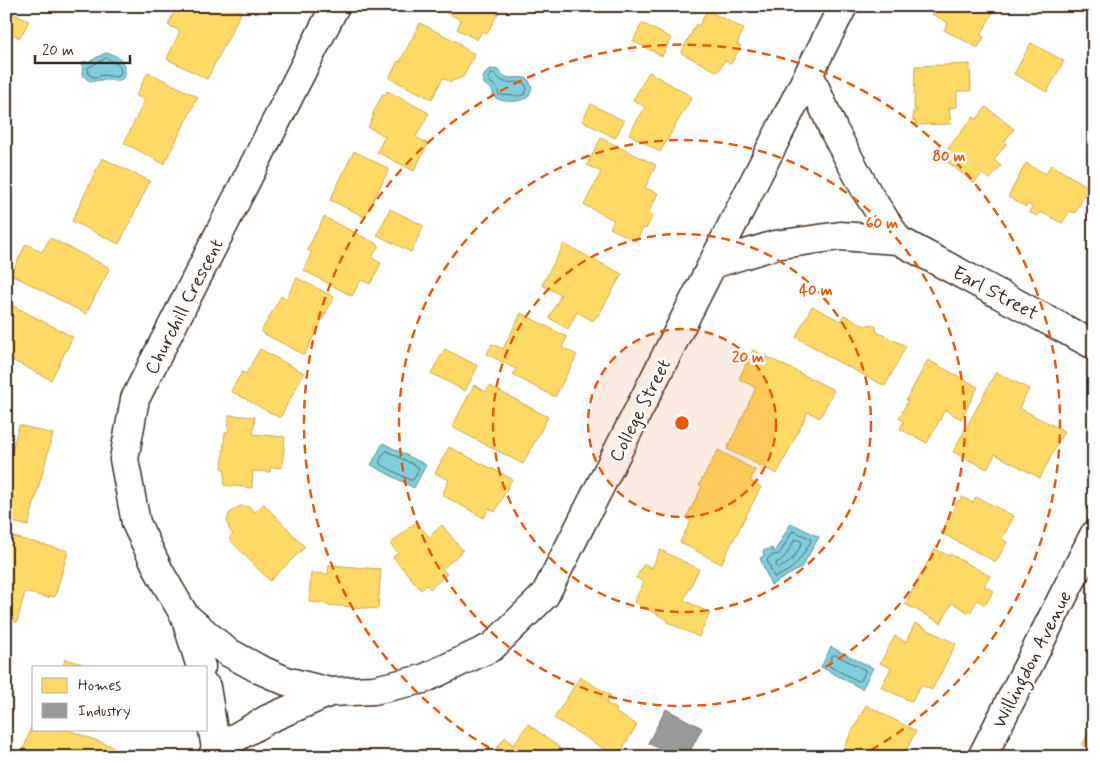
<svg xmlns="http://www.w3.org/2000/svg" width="1100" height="763" font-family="Mynerve,sans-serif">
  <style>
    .water { fill: #7fcedb; stroke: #648c8f }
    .homes { fill: #ffd966; stroke: #c4a450 }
    .industry { fill: #999; stroke: #7d7874 }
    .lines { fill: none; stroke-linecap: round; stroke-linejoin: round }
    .shore { stroke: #566c6a; stroke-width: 1 }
    .minor-casing { stroke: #3b2a1e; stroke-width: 31 }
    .minor { stroke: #fff; stroke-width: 28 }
    .ring { fill: none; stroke: #e8590c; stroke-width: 2.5; stroke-dasharray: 9 6 }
    .labels { text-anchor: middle; stroke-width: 5; stroke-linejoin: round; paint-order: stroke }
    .street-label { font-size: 19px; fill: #3b2a1e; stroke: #fff }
    .centre { fill: #e8590c; stroke: #fff; stroke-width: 2.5 }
    .ring-label { font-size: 15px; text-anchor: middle; font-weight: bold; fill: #e8590c; stroke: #fff; stroke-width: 5; stroke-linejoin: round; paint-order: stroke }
  </style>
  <rect width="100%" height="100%" fill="#fff"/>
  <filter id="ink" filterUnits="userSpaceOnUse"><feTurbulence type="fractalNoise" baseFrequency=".02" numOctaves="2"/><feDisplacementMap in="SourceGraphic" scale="10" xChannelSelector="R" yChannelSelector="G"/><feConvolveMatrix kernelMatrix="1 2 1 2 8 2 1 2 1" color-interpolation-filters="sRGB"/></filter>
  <g filter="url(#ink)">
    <path class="water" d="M 105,53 C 118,54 127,63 125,76 C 119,83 116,81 108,80 C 96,78 92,87 82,74 L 83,66 L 81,64 L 85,61 L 87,63 Z
      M 491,69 L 499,70 C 508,84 515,74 528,79 L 532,88 L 528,97 C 521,103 500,103 493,96 L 493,91 L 484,84 L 482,79 L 487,71 Z
      M 383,443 L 426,465 L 414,488 L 371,465 Z
      M 791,523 L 819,537 L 801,568 L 771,585 L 760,558 L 764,556 L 763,551 L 772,548 L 773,552 L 775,551 Z
      M 831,647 L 873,668 L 862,689 L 821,667 Z"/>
    <path class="homes" d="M 177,6 L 232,6 L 242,11 L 207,79 L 167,59 L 180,31 L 168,25 Z
      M 433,6 L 484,6 L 498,13 L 487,34 L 482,31 L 477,40 L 457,29 L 461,20 Z
      M 937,6 L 996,6 L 981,35 L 984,37 L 978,48 L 944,30 L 948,23 L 932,14 Z
      M 6,10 L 29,21 L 20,38 L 6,31 Z
      M 707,10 L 744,29 L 737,44 L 741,46 L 731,64 L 725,60 L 718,72 L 681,53 L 696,24 L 699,26 Z
      M 420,23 L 461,44 L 460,46 L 475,54 L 463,77 L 450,82 L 443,78 L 432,99 L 389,78 L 398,61 L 400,62 Z
      M 642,23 L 671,38 L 662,56 L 633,41 Z
      M 1031,43 L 1064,61 L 1047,92 L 1014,74 Z
      M 970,64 L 971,91 L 957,91 L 957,107 L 949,108 L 951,124 L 915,125 L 915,120 L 913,121 L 913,111 L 917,111 L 917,109 L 914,109 L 915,66 Z
      M 148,72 L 198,97 L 164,164 L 124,143 L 145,100 L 136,96 Z
      M 649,72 L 692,97 L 660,152 L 629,134 L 645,107 L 633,100 Z
      M 387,91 L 429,113 L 416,137 L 428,144 L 414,171 L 377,152 L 385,136 L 368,127 L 374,115 L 372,115 L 383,94 L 385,95 Z
      M 591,104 L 624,121 L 615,138 L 582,121 Z
      M 986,107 L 1014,129 L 1004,142 L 1006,144 L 994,160 L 1001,166 L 990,179 L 982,174 L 974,183 L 941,157 L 973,117 L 977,119 Z
      M 601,138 L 656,165 L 645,188 L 658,193 L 649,212 L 653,215 L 646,229 L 643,228 L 636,241 L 610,228 L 614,220 L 584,205 L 601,172 L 587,165 Z
      M 354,151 L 389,169 L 365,217 L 330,200 Z
      M 102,158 L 150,181 L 119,244 L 72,221 Z
      M 1026,163 L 1046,174 L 1051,165 L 1089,187 L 1075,213 L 1070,211 L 1062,223 L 1040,212 L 1038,216 L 1030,213 L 1029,212 L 1032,207 L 1027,204 L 1026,207 L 1008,197 Z
      M 390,209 L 424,226 L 411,252 L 377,235 Z
      M 324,217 L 379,245 L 372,258 L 381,263 L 373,279 L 370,284 L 361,280 L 352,296 L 303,270 L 312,252 L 307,250 Z
      M 50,238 L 110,268 L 86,314 L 11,274 L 26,244 L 42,252 Z
      M 564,244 L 622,274 L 598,316 L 596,316 L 593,321 L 577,312 L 568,329 L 549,318 L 561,295 L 542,285 Z
      M 297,278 L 334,297 L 304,355 L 261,332 L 281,296 L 286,299 Z
      M 6,302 L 73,337 L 51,380 L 6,357 Z
      M 812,306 L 840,321 L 844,315 L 865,326 L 872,324 L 876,327 L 877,332 L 906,346 L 885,386 L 825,355 L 824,353 L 796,337 Z
      M 521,313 L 567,337 L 562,347 L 577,355 L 555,397 L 513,375 L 516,369 L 487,354 L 492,344 L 503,349 Z
      M 260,349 L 304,373 L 280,418 L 231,391 L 242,372 L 246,374 Z
      M 445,349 L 478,366 L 465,391 L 431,373 Z
      M 753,350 L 834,390 L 820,418 L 808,412 L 777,474 L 727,449 L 756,388 L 739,379 Z
      M 928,360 L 978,387 L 961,419 L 945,410 L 927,443 L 900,429 L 904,421 L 899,418 L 908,401 L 906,400 Z
      M 996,372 L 1029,389 L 1019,408 L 1064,431 L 1040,478 L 995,454 L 987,469 L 953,452 Z
      M 474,385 L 486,392 L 490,386 L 548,417 L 523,464 L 452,427 Z
      M 229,415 L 255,417 L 253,434 L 285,437 L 282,468 L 271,467 L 270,472 L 253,471 L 252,488 L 224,485 L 225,469 L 222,469 L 225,432 L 228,432 Z
      M 19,425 L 53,434 L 28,526 L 6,520 L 6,460 L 9,461 Z
      M 449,447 L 512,479 L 495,512 L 489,508 L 484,518 L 442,495 L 449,480 L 435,473 Z
      M 718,450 L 755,470 L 750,481 L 761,487 L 721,564 L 680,542 L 691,521 L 686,518 L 702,487 L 699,485 Z
      M 962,497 L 973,503 L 976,497 L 1014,516 L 1002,539 L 1007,542 L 996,562 L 941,533 L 958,500 L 960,501 Z
      M 264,504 L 305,547 L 270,581 L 229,539 L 233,534 L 229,529 L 227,521 L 229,514 L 234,509 L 241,506 L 249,507 L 255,512 Z
      M 416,522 L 429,537 L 442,525 L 463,551 L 442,569 L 447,574 L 430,589 L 427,585 L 421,590 L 393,557 L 398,553 L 390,544 Z
      M 6,535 L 68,551 L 55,597 L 49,596 L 49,598 L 25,592 L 17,622 L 6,619 L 6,582 L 12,562 L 6,560 Z
      M 935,549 L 949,556 L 950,554 L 990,576 L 984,586 L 994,591 L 985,605 L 977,600 L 970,613 L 952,603 L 941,623 L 905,604 Z
      M 660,550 L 699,569 L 684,600 L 710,613 L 699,637 L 667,622 L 668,620 L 634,602 L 644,582 L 636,578 L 644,564 L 652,568 Z
      M 329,565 L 381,569 L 378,609 L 326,605 L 325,603 L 309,602 L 311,573 L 328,574 Z
      M 915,623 L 956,644 L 932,690 L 921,685 L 912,702 L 881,687 L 891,668 L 880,663 L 895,636 L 906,642 Z
      M 65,659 L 93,667 L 63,667 Z
      M 580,677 L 611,696 L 606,703 L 617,709 L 615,712 L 637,725 L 617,757 L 554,718 Z
      M 866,705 L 916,731 L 904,755 L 901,753 L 898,757 L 875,757 L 867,753 L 865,757 L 857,757 L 843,749 Z
      M 34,719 L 34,729 L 65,729 L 114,747 L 111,757 L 21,757 Z
      M 1094,722 L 1094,752 L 1082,745 Z
      M 528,724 L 560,748 L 554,757 L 491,757 L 505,737 L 513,745 Z"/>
    <path class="industry" d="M 666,709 L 702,728 L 687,757 L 675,757 L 648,743 Z"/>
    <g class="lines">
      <path class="shore" d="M 107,58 L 120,66 L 121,72 L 119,76 L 115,77 L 104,75 L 94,77 L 88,74 L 88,68 Z
        M 495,74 C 506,88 510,80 524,83 L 527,88 L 525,94 L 520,96 L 499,95 L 497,88 L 488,80 L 490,75 Z
        M 387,451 L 418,467 L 419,470 L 413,480 L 410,480 L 380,464 C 379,460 383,452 387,451 Z
        M 793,531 L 810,538 L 811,541 C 801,558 794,572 774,577 L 767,560 L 770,556 L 779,554 Z
        M 795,539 L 801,541 L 802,543 C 796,555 790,566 777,568 L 776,563 C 786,558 790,549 795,539 Z
        M 833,655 L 836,655 L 865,670 L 865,672 L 861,680 L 858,681 L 829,666 L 829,663 Z"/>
      <g class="minor-casing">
        <path id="minor" d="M 809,74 L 834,131 L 868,194 L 898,240
          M 713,264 L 775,245 L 840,236 L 898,240 L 1094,345
          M 185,616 L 226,651 L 259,669 L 286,681 L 330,692 L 374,690 L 423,679 L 492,647 L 545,595 L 843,6
          M 201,667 L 185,616 L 160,573 L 136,523 L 124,459 L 135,399 L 335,6
          M 206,687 L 216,749
          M 212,757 L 216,749 L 268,719 L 330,692
          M 982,757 L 1094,535"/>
      </g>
      <use href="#minor" class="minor"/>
    </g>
  </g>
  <circle cx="682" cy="423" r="94" fill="#e8590c" fill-opacity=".12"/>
  <g class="ring">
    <circle cx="682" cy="423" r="94"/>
    <circle cx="682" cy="423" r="189"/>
    <circle cx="682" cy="423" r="283"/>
    <path d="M502 755A378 378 0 1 1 862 755"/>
  </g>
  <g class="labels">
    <g class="street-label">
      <text transform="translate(996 292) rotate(28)" y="7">Earl Street</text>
      <text transform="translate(183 306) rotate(-63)" y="7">Churchill Crescent</text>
      <text transform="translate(639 410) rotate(-63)" y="7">College Street</text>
      <text transform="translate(1031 659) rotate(-63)" y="7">Willingdon Avenue</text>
    </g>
  </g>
  <circle cx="682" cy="423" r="8" class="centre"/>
  <g class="ring-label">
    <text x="949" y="161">80 m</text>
    <text x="882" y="228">60 m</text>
    <text x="816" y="295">40 m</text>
    <text x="748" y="362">20 m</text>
  </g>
  <rect width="1100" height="763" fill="none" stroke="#fff" stroke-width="25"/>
  <rect x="12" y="12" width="1075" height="738" fill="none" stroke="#3b2a1e" stroke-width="2" filter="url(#ink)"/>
  <rect x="32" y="666" width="175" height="65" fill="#ffffff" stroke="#b1aaa5"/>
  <rect x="42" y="678" width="25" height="15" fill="#ffd966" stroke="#b1aaa5"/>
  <text x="78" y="690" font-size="15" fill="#3b2a1e">Homes</text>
  <rect x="42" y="703" width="25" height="15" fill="#999999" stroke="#b1aaa5"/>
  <text x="78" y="716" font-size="15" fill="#3b2a1e">Industry</text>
  <path d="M35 55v8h95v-8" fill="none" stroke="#3b2a1e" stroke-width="2.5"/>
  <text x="42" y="55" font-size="15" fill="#3b2a1e" stroke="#ffffff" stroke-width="4" paint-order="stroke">20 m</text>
</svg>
